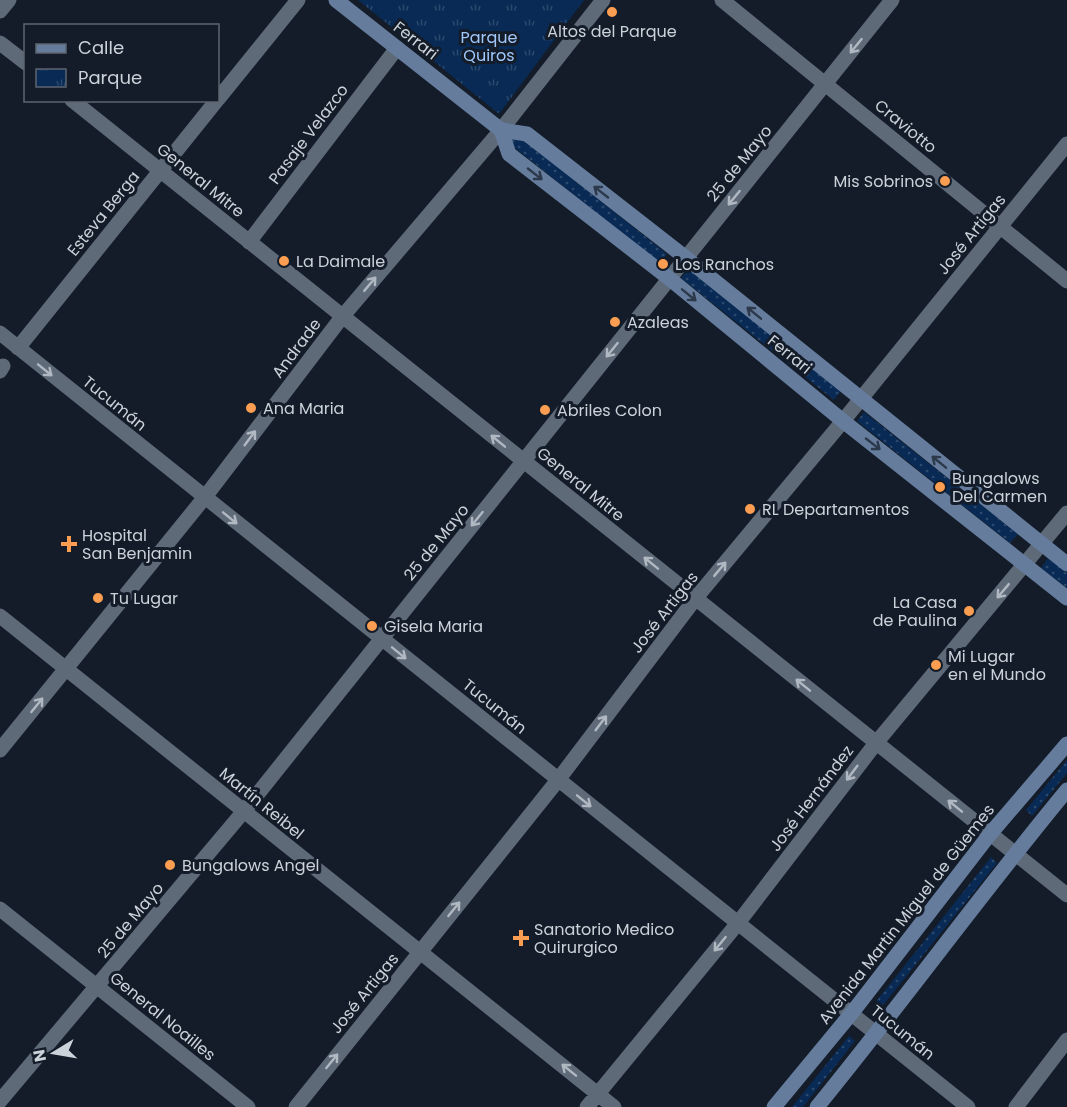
<svg xmlns="http://www.w3.org/2000/svg" width="1067" height="1107" font-family="Poppins,sans-serif">
  <style>
    .grass { fill: url(#grass-dots) }
    .park { fill: url(#park-tufts) }
    .lines { fill: none; stroke-linecap: round; stroke-linejoin: round }
    .street { stroke: #5f6a79; stroke-width: 15 }
    .secondary { stroke: #657c9d; stroke-width: 15 }
    .oneway { stroke: #b0b8c2 }
    .oneway2 { stroke: #2c394b }
    .poi-dot { fill: #fb9e51; stroke: #131c28; stroke-width: 2 }
    .labels { text-anchor: middle; stroke-width: 6; stroke-linejoin: round; paint-order: stroke }
    .poi-label { font-size: 16px; fill: #cbd2da; stroke: #131c28; text-anchor: start }
    .park-label { font-size: 16px; fill: #a1c7fb; stroke: #131c28 }
    .street-label { font-size: 16px; fill: #cbd2da; stroke: #131c28 }
  </style>
  <defs>
    <pattern id="grass-dots" width="8" height="8" patternUnits="userSpaceOnUse" patternTransform="scale(1.5)"><rect width="8" height="8" fill="#082a55"/><path d="M2 2h.1M6 6h.1" fill="none" stroke="#2b486d" stroke-width="1.8" stroke-linecap="round"/></pattern>
    <pattern id="park-tufts" width="24" height="20" patternUnits="userSpaceOnUse" patternTransform="scale(1.5)"><rect width="24" height="20" fill="#082a55"/><path d="M3 7l-1-3M5 7V3M7 7l1-3M15 17l-1-3M17 17v-4M19 17l1-3" fill="none" stroke="#2b486d"/></pattern>
  </defs>
  <rect width="100%" height="100%" fill="#131c28"/>
  <path class="grass" d="M 514,132 L 667,254 L 660,263 L 506,141 Z
    M 688,269 L 841,391 L 834,400 L 681,278 Z
    M 864,412 L 1018,534 L 1010,543 L 857,421 Z
    M 1048,558 L 1067,573 L 1067,588 L 1041,568 Z
    M 1067,760 L 1067,773 L 1032,816 L 1026,810 Z
    M 991,857 L 997,863 L 880,1009 L 874,1004 Z
    M 849,1036 L 855,1041 L 803,1107 L 792,1107 Z"/>
  <path class="park" d="M 358,0 L 584,0 L 499,114 Z"/>
  <g class="lines">
    <path class="street" d="M 722,0 L 1067,281
      M 0,11 L 9,0
      M 0,43 L 26,63
      M 218,99 L 298,0
      M 72,100 L 1067,895
      M 249,242 L 397,48
      M 0,333 L 968,1107
      M 18,348 L 217,100
      M 0,371 L 3,366
      M 0,616 L 614,1107
      M 0,750 L 205,497 L 342,317 L 501,130 L 603,0
      M 0,909 L 248,1107
      M 0,1101 L 244,811 L 892,0
      M 296,1107 L 558,780 L 695,599 L 843,421 L 1067,144
      M 587,1107 L 738,923 L 876,743 L 1067,513
      M 1016,1107 L 1067,1040"/>
    <path class="secondary" d="M 336,0 L 501,130 L 527,134 L 686,258 L 1067,564
      M 501,130 L 509,154 L 670,279 L 843,421 L 1067,598
      M 774,1107 L 851,1014 L 990,834 L 1067,744
      M 817,1107 C 902,1003 981,894 1067,790"/>
  </g>
  <defs><path id="oneway-shaft" d="M-6 0H5M1.5-3L5.5 0L1.5 3" fill="none" stroke-width="1.6" stroke-linecap="round" stroke-linejoin="round" transform="scale(1.5)"/></defs>
  <g class="oneway">
    <use href="#oneway-shaft" transform="translate(856 46) rotate(129)"/>
    <use href="#oneway-shaft" transform="translate(734 198) rotate(129)"/>
    <use href="#oneway-shaft" transform="translate(370 284) rotate(-50)"/>
    <use href="#oneway-shaft" transform="translate(612 350) rotate(129)"/>
    <use href="#oneway-shaft" transform="translate(45 370) rotate(39)"/>
    <use href="#oneway-shaft" transform="translate(250 438) rotate(-53)"/>
    <use href="#oneway-shaft" transform="translate(498 441) rotate(-141)"/>
    <use href="#oneway-shaft" transform="translate(230 518) rotate(39)"/>
    <use href="#oneway-shaft" transform="translate(477 519) rotate(129)"/>
    <use href="#oneway-shaft" transform="translate(651 563) rotate(-141)"/>
    <use href="#oneway-shaft" transform="translate(720 569) rotate(-50)"/>
    <use href="#oneway-shaft" transform="translate(1003 591) rotate(130)"/>
    <use href="#oneway-shaft" transform="translate(399 653) rotate(39)"/>
    <use href="#oneway-shaft" transform="translate(803 685) rotate(-141)"/>
    <use href="#oneway-shaft" transform="translate(37 705) rotate(-51)"/>
    <use href="#oneway-shaft" transform="translate(601 723) rotate(-53)"/>
    <use href="#oneway-shaft" transform="translate(852 773) rotate(127)"/>
    <use href="#oneway-shaft" transform="translate(584 801) rotate(39)"/>
    <use href="#oneway-shaft" transform="translate(955 806) rotate(-141)"/>
    <use href="#oneway-shaft" transform="translate(454 909) rotate(-51)"/>
    <use href="#oneway-shaft" transform="translate(720 944) rotate(129)"/>
    <use href="#oneway-shaft" transform="translate(332 1061) rotate(-51)"/>
    <use href="#oneway-shaft" transform="translate(569 1070) rotate(-141)"/>
  </g>
  <g class="oneway2">
    <use href="#oneway-shaft" transform="translate(535 174) rotate(38)"/>
    <use href="#oneway-shaft" transform="translate(601 192) rotate(-142)"/>
    <use href="#oneway-shaft" transform="translate(689 295) rotate(39)"/>
    <use href="#oneway-shaft" transform="translate(754 313) rotate(-141)"/>
    <use href="#oneway-shaft" transform="translate(873 444) rotate(38)"/>
    <use href="#oneway-shaft" transform="translate(939 462) rotate(-141)"/>
  </g>
  <g class="poi-dot">
    <circle cx="612" cy="12" r="6"/>
    <circle cx="945" cy="181" r="6"/>
    <circle cx="284" cy="261" r="6"/>
    <circle cx="663" cy="264" r="6"/>
    <circle cx="615" cy="322" r="6"/>
    <circle cx="251" cy="408" r="6"/>
    <circle cx="545" cy="410" r="6"/>
    <circle cx="940" cy="487" r="6"/>
    <circle cx="750" cy="509" r="6"/>
    <path d="M66 535h6v6h6v6h-6v6h-6v-6h-6v-6h6z"/>
    <circle cx="98" cy="598" r="6"/>
    <circle cx="969" cy="611" r="6"/>
    <circle cx="372" cy="626" r="6"/>
    <circle cx="936" cy="665" r="6"/>
    <circle cx="170" cy="865" r="6"/>
    <path d="M518 929h6v6h6v6h-6v6h-6v-6h-6v-6h6z"/>
  </g>
  <g class="labels">
    <g class="poi-label">
      <text x="612" y="37" text-anchor="middle">Altos del Parque</text>
      <text x="933" y="187" text-anchor="end">Mis Sobrinos</text>
      <text x="296" y="267">La Daimale</text>
      <text x="675" y="270">Los Ranchos</text>
      <text x="627" y="328">Azaleas</text>
      <text x="263" y="414">Ana Maria</text>
      <text x="557" y="416">Abriles Colon</text>
      <text x="952" y="484">Bungalows<tspan x="952" dy="18">Del Carmen</tspan></text>
      <text x="762" y="515">RL Departamentos</text>
      <text x="82" y="541">Hospital<tspan x="82" dy="18">San Benjamin</tspan></text>
      <text x="110" y="604">Tu Lugar</text>
      <text x="957" y="608" text-anchor="end">La Casa<tspan x="957" dy="18">de Paulina</tspan></text>
      <text x="384" y="632">Gisela Maria</text>
      <text x="948" y="662">Mi Lugar<tspan x="948" dy="18">en el Mundo</tspan></text>
      <text x="182" y="871">Bungalows Angel</text>
      <text x="534" y="935">Sanatorio Medico<tspan x="534" dy="18">Quirurgico</tspan></text>
    </g>
    <g class="park-label">
      <text x="489" y="43">Parque<tspan x="489" dy="18">Quiros</tspan></text>
    </g>
    <g class="street-label">
      <text transform="translate(416 40) rotate(38)" y="6">Ferrari</text>
      <text transform="translate(906 126) rotate(39)" y="6">Craviotto</text>
      <text transform="translate(308 134) rotate(-53)" y="6">Pasaje Velazco</text>
      <text transform="translate(739 163) rotate(-51)" y="6">25 de Mayo</text>
      <text transform="translate(201 180) rotate(39)" y="6">General Mitre</text>
      <text transform="translate(103 213) rotate(-51)" y="6">Esteva Berga</text>
      <text transform="translate(971 234) rotate(-51)" y="6">José Artigas</text>
      <text transform="translate(296 348) rotate(-53)" y="6">Andrade</text>
      <text transform="translate(790 354) rotate(39)" y="6">Ferrari</text>
      <text transform="translate(115 403) rotate(39)" y="6">Tucumán</text>
      <text transform="translate(581 484) rotate(39)" y="6">General Mitre</text>
      <text transform="translate(436 542) rotate(-51)" y="6">25 de Mayo</text>
      <text transform="translate(664 612) rotate(-52)" y="6">José Artigas</text>
      <text transform="translate(495 706) rotate(39)" y="6">Tucumán</text>
      <text transform="translate(811 798) rotate(-53)" y="6">José Hernández</text>
      <text transform="translate(262 803) rotate(39)" y="6">Martín Reibel</text>
      <text transform="translate(906 914) rotate(-52)" y="6">Avenida Martin Miguel de Güemes</text>
      <text transform="translate(130 920) rotate(-50)" y="6">25 de Mayo</text>
      <text transform="translate(364 993) rotate(-51)" y="6">José Artigas</text>
      <text transform="translate(163 1016) rotate(39)" y="6">General Noailles</text>
      <text transform="translate(903 1032) rotate(39)" y="6">Tucumán</text>
    </g>
  </g>
  <rect x="24" y="24" width="195" height="78" fill="#131c28" stroke="#5d656f" stroke-width="1.5"/>
  <rect x="36" y="44" width="30" height="9" fill="#657c9d" stroke="#5d656f" stroke-width="1.5"/>
  <text x="78" y="54" font-size="18" fill="#cbd2da">Calle</text>
  <rect x="36" y="69" width="30" height="18" fill="url(#park-tufts)" stroke="#5d656f" stroke-width="1.5"/>
  <text x="78" y="84" font-size="18" fill="#cbd2da">Parque</text>
  <g transform="translate(54 1053) rotate(259)" stroke="#131c28" stroke-width="4.5" paint-order="stroke">
  <path d="M0-4.5L10 22L0 15L-10 22Z" fill="#cbd2da"/>
  <text y="-9" font-size="16" font-weight="bold" text-anchor="middle" fill="#cbd2da">N</text>
  </g>
</svg>
